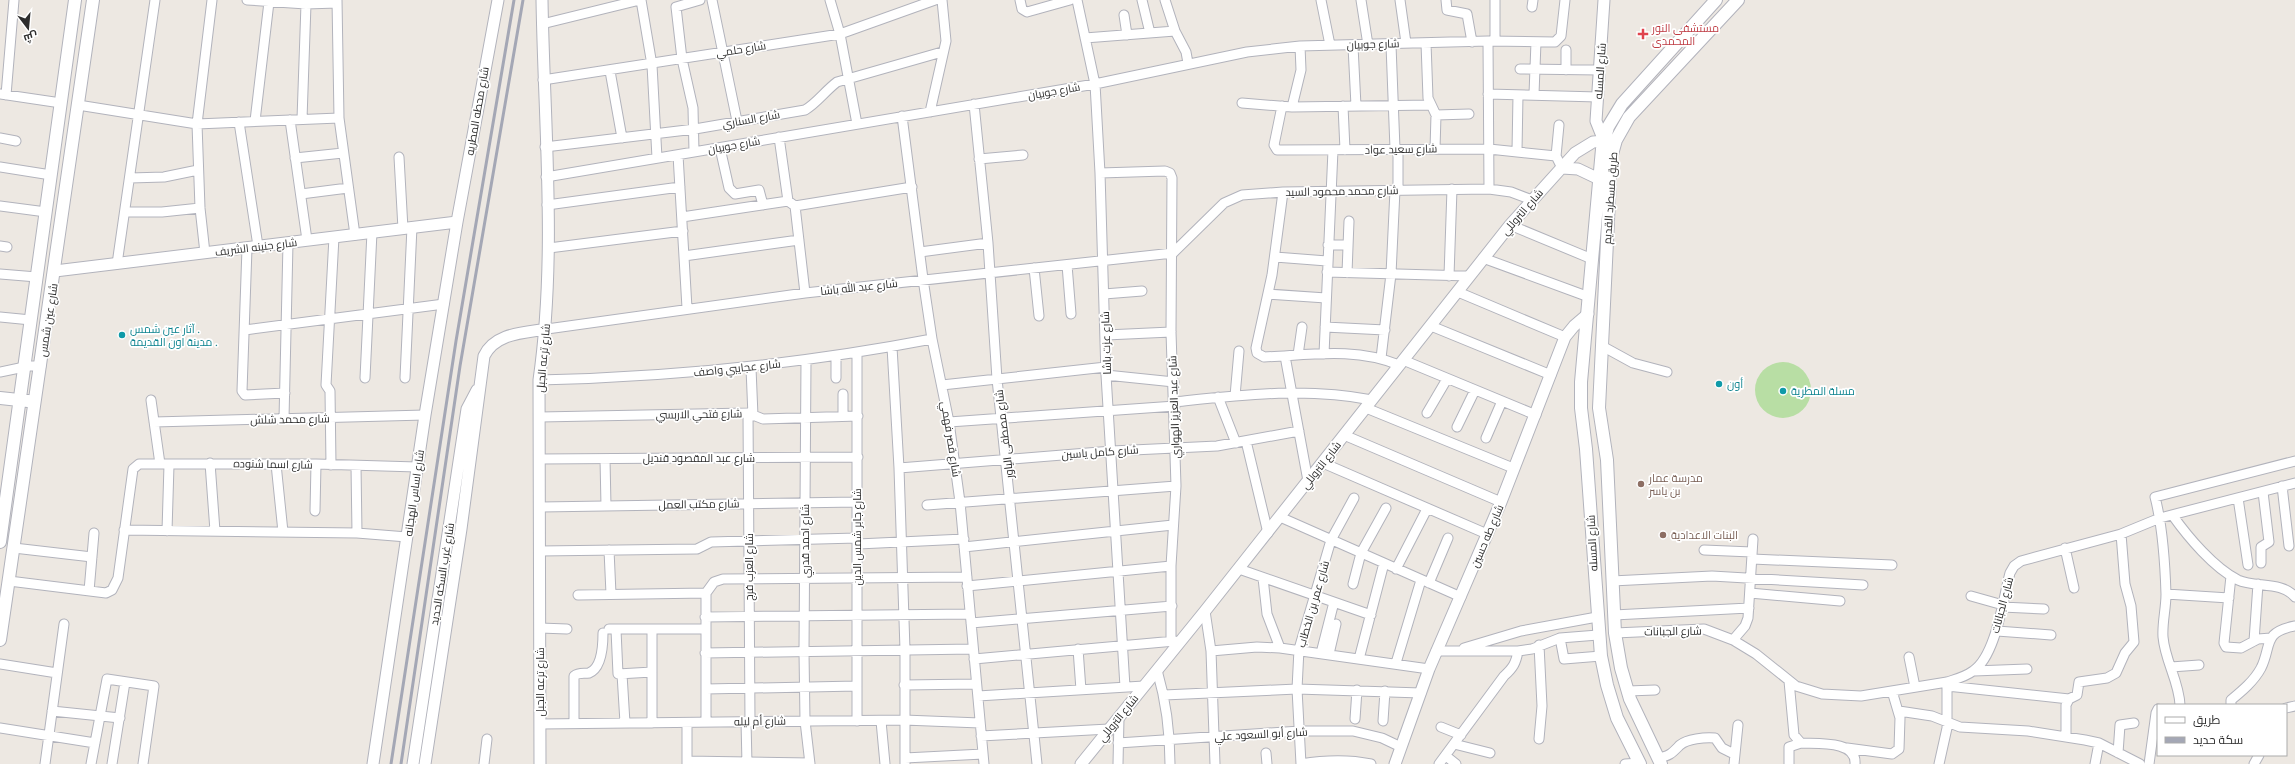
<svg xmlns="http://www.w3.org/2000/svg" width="2295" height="764" font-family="'Roboto Condensed',Cairo,sans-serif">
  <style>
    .green { fill: #b8dea4 }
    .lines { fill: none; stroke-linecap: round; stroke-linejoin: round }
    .minor-casing { stroke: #b2b3bc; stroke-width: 11 }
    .tertiary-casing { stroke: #b2b3bc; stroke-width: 13 }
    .secondary-casing { stroke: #b2b3bc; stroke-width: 14 }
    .minor { stroke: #fff; stroke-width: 9 }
    .tertiary { stroke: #fff; stroke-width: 11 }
    .secondary { stroke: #fff; stroke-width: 12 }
    .rail { stroke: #a4a7b5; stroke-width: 3 }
    .health-dot { fill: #e0444e; stroke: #fff; stroke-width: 1.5 }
    .culture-dot { fill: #0f9aa8; stroke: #fff; stroke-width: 1.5 }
    .education-dot { fill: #8d6e63; stroke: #fff; stroke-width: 1.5 }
    .labels { text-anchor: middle; stroke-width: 3.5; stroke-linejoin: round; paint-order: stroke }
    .health-label { font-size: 11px; fill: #be3a42; stroke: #fff; text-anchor: start }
    .street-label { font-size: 11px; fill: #2d2d2d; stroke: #fff }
    .culture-label { font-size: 11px; fill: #0d838f; stroke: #fff; text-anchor: start }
    .education-label { font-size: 11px; fill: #785e54; stroke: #fff; text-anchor: start }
  </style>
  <rect width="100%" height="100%" fill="#ede8e2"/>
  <path class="green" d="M1755 390a28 28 0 1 1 56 0a28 28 0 1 1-56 0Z"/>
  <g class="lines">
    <g class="minor-casing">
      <path id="minor" d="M 247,0 L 306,4 L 337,3
        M 337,0 L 339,118 L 355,235
        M 641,0 L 652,65 L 657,158
        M 712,0 L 737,121
        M 830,0 L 840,34 L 857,124
        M 1020,0 L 1022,9 L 1027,12 L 1070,0
        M 1077,0 L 1095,84 L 1100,173 L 1106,375 L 1125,687
        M 1142,0 L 1150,33
        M 1165,0 L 1175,31 L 1186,52 L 1188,63
        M 1321,0 L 1330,45
        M 1361,0 L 1368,45
        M 1400,0 L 1406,43
        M 1446,0 L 1447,10 L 1467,14 L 1472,42
        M 1532,7 L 1533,0
        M 1124,15 L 1127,35
        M 542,24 L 640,0
        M 1085,38 L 1175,31
        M 1488,41 L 1489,189
        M 1495,41 L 1495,0
        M 1426,43 L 1428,98 L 1436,115 L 1435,149
        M 1391,45 L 1395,149
        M 1353,46 L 1356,106
        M 1520,69 L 1600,70
        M 1566,70 L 1566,50
        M 610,71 L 622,138
        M 543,80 L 840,34 L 935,0
        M 0,94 L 61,103
        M 1488,94 L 1598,97
        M 1534,94 L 1536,42
        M 6,95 L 14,0
        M 1242,103 L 1292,107 L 1431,105
        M 974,104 L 988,243 L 997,379 L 1037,764
        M 78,105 L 197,124 L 339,118
        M 1282,106 L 1274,145 L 1277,150 L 1489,149 L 1556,156 L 1562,168
        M 1343,106 L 1345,150
        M 1292,107 L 1301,70 L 1300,46
        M 930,112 L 946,41 L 942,0
        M 1436,115 L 1469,114
        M 902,116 L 923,279 L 932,339 L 949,422 L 960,502 L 984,764
        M 302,119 L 306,4
        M 290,120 L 307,240
        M 255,121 L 269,2
        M 239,122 L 258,246
        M 779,137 L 788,201
        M 0,138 L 16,141
        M 545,147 L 695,129 L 805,110 C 817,103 825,91 837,82 L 942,52
        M 720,148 L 729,188 L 735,194 L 759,190 L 763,205
        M 1398,149 L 1398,190
        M 1517,151 L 1518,95
        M 694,152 L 693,108 L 682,59 L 676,7 L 700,0
        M 678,155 L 687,308
        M 1556,156 L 1559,125
        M 399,157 L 403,229
        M 295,158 L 343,153
        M 979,159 L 1023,155
        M 0,167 L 51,175
        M 1100,173 L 1165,171 L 1170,173 L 1172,178 L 1171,332 L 1176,486 L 1171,566 L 1171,641
        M 546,177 L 1095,84 L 1247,52 L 1300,46 L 1488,41 L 1555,42 L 1561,36 L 1565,0
        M 130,178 L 164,177 L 198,170
        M 1283,192 L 1272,275 L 1256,348 L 1257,353 L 1264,357 C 1310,355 1355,347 1399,365
        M 301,194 L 348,188
        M 547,205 L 680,187
        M 0,206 L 46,212
        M 795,206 L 912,187
        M 125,212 L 162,212 L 200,208
        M 682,217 L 788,201 L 795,206 L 805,293
        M 1510,225 L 1592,259
        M 1328,245 L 1348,245
        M 0,246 L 7,247
        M 247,248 L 242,391 L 245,395 L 285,393
        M 549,248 L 683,231
        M 920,252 L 988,243
        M 205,253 L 200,208 L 197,124 L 212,0
        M 684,256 L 799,240
        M 1275,257 L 1327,261
        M 1483,258 L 1589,297
        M 117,264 L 155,0
        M 1067,265 L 1071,314
        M 1034,268 L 1039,316
        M 1327,272 L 1469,276
        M 1347,273 L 1349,221
        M 0,274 L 37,277
        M 1449,276 L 1452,189
        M 1458,292 L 1565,337
        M 1104,294 L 1142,291
        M 1268,294 L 1326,298
        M 0,317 L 31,320
        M 1431,326 L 1551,375
        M 1325,327 L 1385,330
        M 547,329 L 805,293 L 1173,253 L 1224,203 L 1242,195 L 1283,192 L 1489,189 L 1511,192 L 1532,200
        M 245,330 L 444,304
        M 1106,335 L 1171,332
        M 1602,346 L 1633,363 L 1667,372
        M 892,347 L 899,468 L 905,650 L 905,764
        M 1324,354 L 1333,150
        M 1298,355 L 1302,327
        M 836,356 L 836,378
        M 1285,356 L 1308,481
        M 1381,358 L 1391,274 L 1395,190
        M 1403,360 L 1536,415
        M 806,361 L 804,652 L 805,721 L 810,764
        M 751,368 L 753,416
        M 0,372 L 29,366 L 41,366
        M 1106,375 L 1174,382
        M 365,378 L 372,232
        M 405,378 L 412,227
        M 539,380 C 672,377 802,364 932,339
        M 942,385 L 1106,367
        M 843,394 L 843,416
        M 1235,396 L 1239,351
        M 1218,397 L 1236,443
        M 151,400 L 160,464
        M 1174,402 C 1241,395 1305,387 1372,400
        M 1366,408 L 1513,468
        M 748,413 L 750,721
        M 1427,413 L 1447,379
        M 540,417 L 748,413 L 763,419 L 858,416
        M 284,419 L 288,243
        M 154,422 L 425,415
        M 949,422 L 1175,406
        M 1457,427 L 1475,390
        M 1344,435 L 1501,502
        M 1486,438 L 1502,401
        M 1246,441 L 1268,533
        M 540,459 L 858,457
        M 605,459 L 606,506
        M 210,463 L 215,531
        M 1323,463 L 1487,534
        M 276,464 L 283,532
        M 331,465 L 330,391 L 326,385 L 334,237
        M 356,466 L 357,533
        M 899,468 L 1112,451 L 1217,446 L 1299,431
        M 2282,486 L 2289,546
        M 2238,498 L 2248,565
        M 927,505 L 1176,486
        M 541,507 L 857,502
        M 315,511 L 316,464
        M 2173,516 C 2188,537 2214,568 2238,580 C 2255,588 2282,581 2295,597
        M 1280,517 L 1461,597
        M 124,530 L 357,533 L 407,537
        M 167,531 L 169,465
        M 858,544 L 964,539
        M 964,547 L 1173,525
        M 14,548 L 92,557
        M 2065,548 L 2074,588
        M 609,550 L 611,594
        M 1704,550 L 1752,552
        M 540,551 L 697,549 L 711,542 L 857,538
        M 1752,559 L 1892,565
        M 2261,563 L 2261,547 L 2269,542 L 2263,492
        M 1239,569 L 1371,615
        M 1396,569 L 1427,509
        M 2231,576 L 2224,643 L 2226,647 L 2241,648 L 2258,639 L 2271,638
        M 1263,578 L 1267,614 L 1280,648
        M 9,581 L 106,593 L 112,590 L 118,578 L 133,469 L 139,464 L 316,464 L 417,467
        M 1612,581 L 1712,576 L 1863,585
        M 1429,583 L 1448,538
        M 1353,584 L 1361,553 L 1386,508
        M 967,586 L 1171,566
        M 89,591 L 94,533
        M 1750,593 L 1840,601
        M 2166,594 L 2229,598
        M 578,595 L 706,593
        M 1971,596 L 2003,605
        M 2002,607 L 2044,609
        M 1205,611 L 1211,651 L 1215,764
        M 1614,615 L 1749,608
        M 705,617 L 970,614
        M 971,623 L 1172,606
        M 540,628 L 567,629
        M 609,629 L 705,629
        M 616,630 L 618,674 L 652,672
        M 1997,631 L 2051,635
        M 1615,633 L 1704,629 L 1733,640 L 1756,654 L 1796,686 L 1822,694 L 1861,696 L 1947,682 C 1956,679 1965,677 1973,671 C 1996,656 2003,599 2010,573 L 2014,566 L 2021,561 L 2121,534 L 2160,518 L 2295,483
        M 1560,638 L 1564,659 L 1601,656
        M 1733,640 L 1745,626 L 1748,618 L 1753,539
        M 2254,641 L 2258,584
        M 1464,648 L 1521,631 L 1597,617
        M 1078,649 L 1081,690
        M 1211,651 L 1257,647 L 1280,648 L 1429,669
        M 1436,651 L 1518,651 L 1532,649 L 1560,638 L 1598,635
        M 705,653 L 973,649
        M 1321,653 L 1334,602
        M 1329,654 L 1336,624
        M 1909,657 L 1915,687
        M 974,659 L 1175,641
        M 1359,659 L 1384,563
        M 1396,663 L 1421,580
        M 0,664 L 57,673
        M 2171,667 L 2199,665
        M 1157,670 C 1166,701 1170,732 1170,764
        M 1974,671 L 2027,669
        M 622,674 L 625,723
        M 1789,681 L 1794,735 L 1801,743 C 1816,744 1857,740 1855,764
        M 904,685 L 976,684
        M 1947,686 L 2069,699
        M 706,689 L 857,686
        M 1628,691 L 1655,690
        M 1164,695 L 1297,689 L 1421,693
        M 978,696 L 1144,686
        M 2180,705 C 2179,681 2165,661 2163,637 C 2162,623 2166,609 2166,594 C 2165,562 2163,528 2155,497 L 2295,461
        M 2231,705 L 2231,700 C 2242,691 2254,681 2261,668 C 2272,646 2262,632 2295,626
        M 2286,708 L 2295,706
        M 52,711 L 120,718
        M 1899,711 L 1932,716 L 1960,727 L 2028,731 L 2085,740 L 2099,743 L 2140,764
        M 1355,719 L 1357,690
        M 746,721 L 747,764
        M 857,721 L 857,353
        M 881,721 L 885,764
        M 1383,721 L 1385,691
        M 706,722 L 706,593 L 714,582 L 723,579 L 967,577
        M 574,723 L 574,676 C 579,672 584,674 589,673 C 602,668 603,644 603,633
        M 652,723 L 652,629
        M 687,723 L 687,764
        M 540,724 L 904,720 L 980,723
        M 1441,727 L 1461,735
        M 0,728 L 95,743
        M 981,736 L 1109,729
        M 2066,737 L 2066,705 L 2069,699 L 2077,695 L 2079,682 L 2107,678 L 2116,673 L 2125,653 L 2134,642 L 2131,606 L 2125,584 L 2121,534
        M 1539,739 L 1542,706 L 1539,645
        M 1118,743 L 1300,731 L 1353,731 L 1382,738 L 1401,747
        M 1454,744 L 1490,753
        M 1847,748 L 1892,754 L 1899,749 L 1900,718 L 1892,691
        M 1266,753 L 1267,764
        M 2118,753 L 2120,725 L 2134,723
        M 1446,756 L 1456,764
        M 905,758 L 983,754
        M 1658,758 C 1670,756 1672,753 1680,745 C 1687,739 1705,737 1715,738 L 1722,748 L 1734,754
        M 687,761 L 810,763
        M 45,764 L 64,624
        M 91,764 L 107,679 L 154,686 L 143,764
        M 112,764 L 125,682
        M 484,764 L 487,739
        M 1118,764 L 1119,718
        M 1301,764 L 1297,689 L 1299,649 L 1331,540 L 1354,498
        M 1301,764 C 1325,760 1347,759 1371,764
        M 1439,764 L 1504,676 C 1513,668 1516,663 1518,651
        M 1625,764 L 1640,763
        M 1734,764 L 1738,725
        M 1789,764 L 1789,747 L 1801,743
        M 1939,764 L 1947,728 L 1947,682
        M 2095,764 L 2099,743
        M 2149,764 L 2156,713 L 2158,709
        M 2254,764 L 2259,755"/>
    </g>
    <g class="tertiary-casing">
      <path id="tertiary" d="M 1562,168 L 1578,169 L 1599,179
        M 55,271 L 457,222
        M 373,764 L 425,415 L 457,222 L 498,0
        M 413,764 L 465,422 L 467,409 L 477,390
        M 425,764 L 461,529 L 484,356 C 495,333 523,333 547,329
        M 540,764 L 539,380 C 557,254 544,126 542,0
        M 1081,764 L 1205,611 L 1510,225 L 1575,153 L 1593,142 L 1604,141 L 1596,121 L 1604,0
        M 1395,764 L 1429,669 L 1501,502 L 1565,337 L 1574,326 L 1588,314"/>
    </g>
    <g class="secondary-casing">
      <path id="secondary" d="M 0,398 L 28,401
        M 0,542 L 75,0
        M 0,640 L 93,0
        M 1640,764 L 1617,718 L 1607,685 L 1601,656 L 1586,449 L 1581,408 L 1581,382 L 1602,149 L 1608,127 L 1622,104 L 1716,0
        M 1661,764 L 1630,699 L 1621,668 L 1615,633 L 1607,460 L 1599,408 L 1611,158 L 1616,140 L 1629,117 L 1738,0"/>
    </g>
    <use href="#minor" class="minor"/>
    <use href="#tertiary" class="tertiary"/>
    <use href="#secondary" class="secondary"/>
    <path class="rail" d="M 391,764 L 456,341 L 514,0
      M 401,764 L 460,366 L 523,0"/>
  </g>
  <path class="health-dot" d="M1641 28h4v4h4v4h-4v4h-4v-4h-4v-4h4z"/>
  <g class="culture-dot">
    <circle cx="122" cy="335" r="4"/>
    <circle cx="1719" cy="384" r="4"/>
    <circle cx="1783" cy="391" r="4"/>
  </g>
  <g class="education-dot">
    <circle cx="1641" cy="484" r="4"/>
    <circle cx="1663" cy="535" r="4"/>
  </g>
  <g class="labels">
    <g class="health-label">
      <text x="1652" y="32">مستشفى النور<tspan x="1652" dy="13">المحمدى</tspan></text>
    </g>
    <g class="street-label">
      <text transform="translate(1373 44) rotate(-2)" y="4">شارع جوبيان</text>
      <text transform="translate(741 49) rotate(-9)" y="4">شارع حلمي</text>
      <text transform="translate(1600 71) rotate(-86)" y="4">شارع المسله</text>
      <text transform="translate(1054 91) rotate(-10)" y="4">شارع جوبيان</text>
      <text transform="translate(477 111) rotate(-80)" y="4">شارع محطه المطريه</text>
      <text transform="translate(751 119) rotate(-10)" y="4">شارع السناري</text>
      <text transform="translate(734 145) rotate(-10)" y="4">شارع جوبيان</text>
      <text transform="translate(1401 149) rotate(-1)" y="4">شارع سعيد عواد</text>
      <text transform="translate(1342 191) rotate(-1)" y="4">شارع محمد محمود السيد</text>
      <text transform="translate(1610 198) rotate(-86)" y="4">طريق مسطرد القديم</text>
      <text transform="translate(1522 212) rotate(-49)" y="4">شارع التروللي</text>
      <text transform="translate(256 247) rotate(-7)" y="4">شارع جنينه الشريف</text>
      <text transform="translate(859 287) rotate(-6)" y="4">شارع عبد الله باشا</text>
      <text transform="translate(48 320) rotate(-81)" y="4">شارع عين شمس</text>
      <text transform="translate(1106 343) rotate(-92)" y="4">شارع عزت باشا</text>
      <text transform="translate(543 358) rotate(-85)" y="4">شارع ترعه الجبل</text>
      <text transform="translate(737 368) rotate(-6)" y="4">شارع عجايبي واصف</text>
      <text transform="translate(1174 407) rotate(-92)" y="4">شارع عبد العزيز الهواري</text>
      <text transform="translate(699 414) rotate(-1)" y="4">شارع فتحي الاربسي</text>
      <text transform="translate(290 419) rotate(-1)" y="4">شارع محمد شلش</text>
      <text transform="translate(1004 434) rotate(-97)" y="4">شارع مصطفى الياور</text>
      <text transform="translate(951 439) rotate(81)" y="4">شارع قصر فهمي</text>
      <text transform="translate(1100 452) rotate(-4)" y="4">شارع كامل ياسين</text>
      <text x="699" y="462">شارع عبد المقصود قنديل</text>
      <text transform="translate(273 464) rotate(1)" y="4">شارع اسما شنوده</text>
      <text transform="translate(1321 465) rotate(-52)" y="4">شارع التروللي</text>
      <text transform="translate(414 493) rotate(-82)" y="4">شارع اساس الهجانه</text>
      <text transform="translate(699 504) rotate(-1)" y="4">شارع مكتب العمل</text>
      <text transform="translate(1487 536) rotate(-67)" y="4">شارع طه حسين</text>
      <text transform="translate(857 537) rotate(-90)" y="4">شارع جابر شمس الدين</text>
      <text transform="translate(805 541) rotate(-90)" y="4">شارع احمد قدري</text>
      <text transform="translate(1592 543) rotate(-93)" y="4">شارع المسله</text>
      <text transform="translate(749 567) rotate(-90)" y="4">شارع العزب فرج</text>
      <text transform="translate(442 574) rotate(-81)" y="4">شارع غرب السكه الحديد</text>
      <text transform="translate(1313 604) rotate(-74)" y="4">شارع عمر بن الخطاب</text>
      <text transform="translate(2002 605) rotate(-75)" y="4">شارع الجبانات</text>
      <text transform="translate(1673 631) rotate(-1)" y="4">شارع الجبانات</text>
      <text transform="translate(540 682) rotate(-90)" y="4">شارع ترعه الجبل</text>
      <text transform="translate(1118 718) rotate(-51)" y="4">شارع التروللي</text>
      <text transform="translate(760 721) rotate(-1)" y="4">شارع أم ليله</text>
      <text transform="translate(1261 734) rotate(-3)" y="4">شارع أبو السعود علي</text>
    </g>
    <g class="culture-label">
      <text x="130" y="333">آثار عين شمس .<tspan x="130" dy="13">مدينة اون القديمة .</tspan></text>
      <text x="1727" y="388">أون</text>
      <text x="1791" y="395">مسلة المطرية</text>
    </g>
    <g class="education-label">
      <text x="1649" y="482">مدرسة عمار<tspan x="1649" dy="13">بن ياسر</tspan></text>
      <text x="1671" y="539">البنات الاعدادية</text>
    </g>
  </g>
  <rect x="2157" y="704" width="130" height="52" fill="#ffffff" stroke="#ababab"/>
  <rect x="2165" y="717" width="20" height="6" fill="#ffffff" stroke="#ababab"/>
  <text x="2193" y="724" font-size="12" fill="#2d2d2d">طريق</text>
  <rect x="2165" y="737" width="20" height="6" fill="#a4a7b5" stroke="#ababab"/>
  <text x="2193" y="744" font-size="12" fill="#2d2d2d">سكة حديد</text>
  <g transform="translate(28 28) rotate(164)" stroke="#ffffff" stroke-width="3" paint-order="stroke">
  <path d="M0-3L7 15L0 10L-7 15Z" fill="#2d2d2d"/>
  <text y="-6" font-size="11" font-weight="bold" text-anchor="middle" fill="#2d2d2d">ش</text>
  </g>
</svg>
